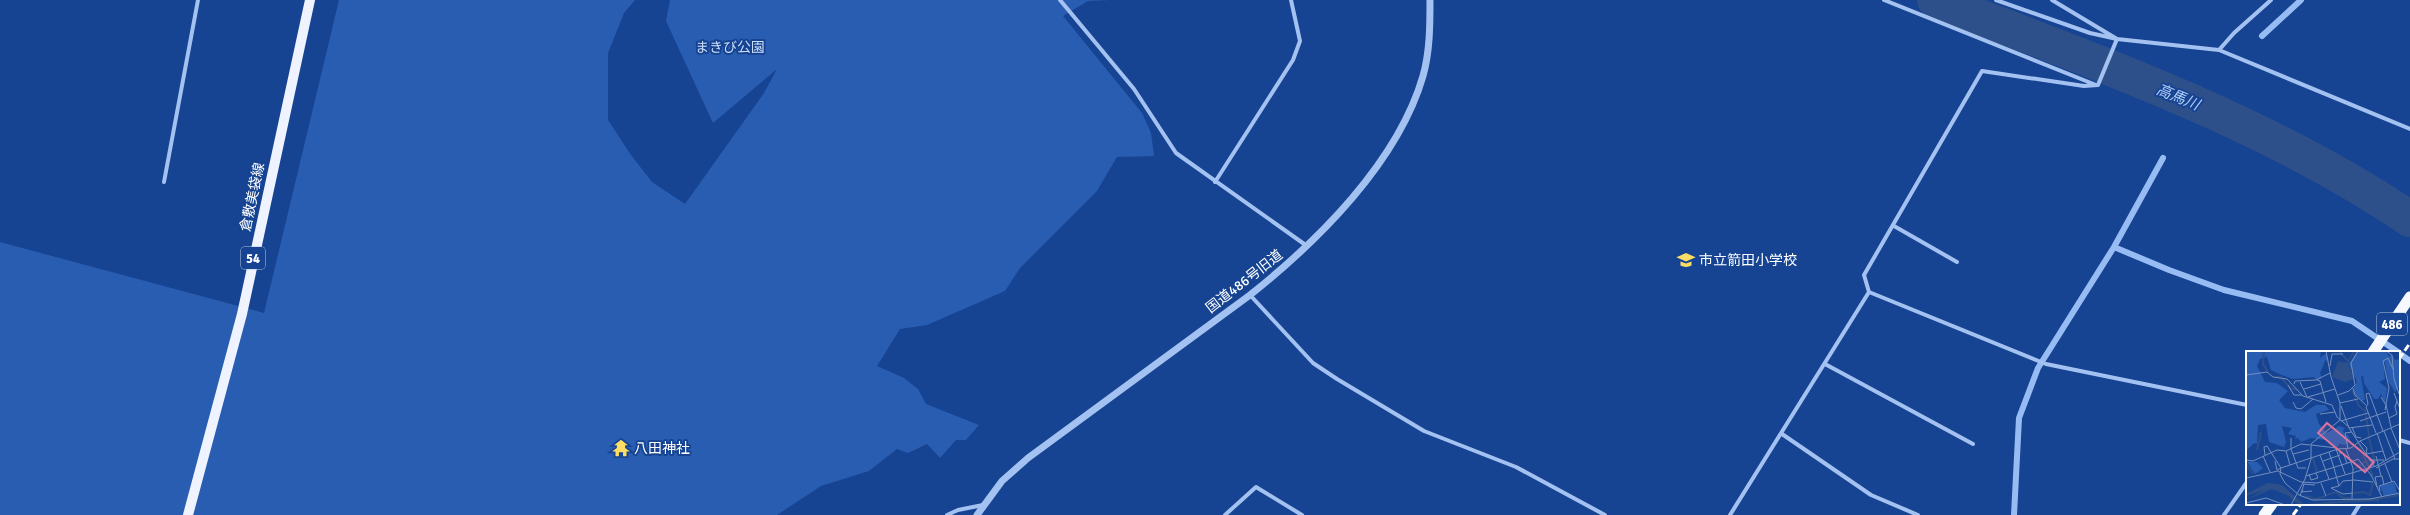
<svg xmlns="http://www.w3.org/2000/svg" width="2410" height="515" font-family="Signika,'Noto Sans JP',sans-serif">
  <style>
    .green { fill: #285db1 }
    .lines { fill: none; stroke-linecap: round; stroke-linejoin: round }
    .stream { stroke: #96bcf3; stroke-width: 6 }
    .river { stroke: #2e508a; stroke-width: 36 }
    .minor { stroke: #a4c2f1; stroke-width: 4 }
    .tertiary { stroke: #a4c2f1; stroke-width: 7 }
    .primary { stroke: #eef3ff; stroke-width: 10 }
    .trunk { stroke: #f6f9ff; stroke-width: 11 }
    .rail { stroke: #fff; stroke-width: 3; stroke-dasharray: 7 3; stroke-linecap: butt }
    .labels { text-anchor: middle; stroke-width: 4; stroke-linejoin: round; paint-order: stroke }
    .shield { fill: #164492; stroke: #b9c7de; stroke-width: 1 }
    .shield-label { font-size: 13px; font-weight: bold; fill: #fff }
    .park-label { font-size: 14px; fill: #cbdefc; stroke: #164492 }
    .street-label { font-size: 14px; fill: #fff; stroke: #164492 }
    .poi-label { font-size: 14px; fill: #fff; stroke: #164492; text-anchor: start }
    .water-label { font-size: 15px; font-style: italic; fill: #b0ccf8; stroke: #164492 }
    .inset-river { fill: none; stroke: #2e508a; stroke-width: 2 }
    .inset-road { fill: none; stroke: #738fbe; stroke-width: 1 }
    .view { fill: #da749d; fill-opacity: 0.15; stroke: #da749d; stroke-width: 2 }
    .inset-edge { fill: none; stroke: #fff; stroke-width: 2 }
  </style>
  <rect width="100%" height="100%" fill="#164492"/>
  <path class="green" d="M 339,0 L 635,0 L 624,13 L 608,53 L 608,120 L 631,155 L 652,182 L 685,204 L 764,93 L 777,69 L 713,123 L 666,21 L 670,0 L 1111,0 L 1088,1 L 1063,16 L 1142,113 L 1151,133 L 1154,156 L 1117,157 L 1097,191 L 1020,268 L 1005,291 L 927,325 L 900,329 L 877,366 L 904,378 L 918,389 L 926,404 L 979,425 L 966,440 L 956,440 L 940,458 L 927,444 L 908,453 L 897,449 L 869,471 L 821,486 L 777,515 L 0,515 L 0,242 L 264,313 Z"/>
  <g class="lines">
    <path class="stream" d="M 2262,36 L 2301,0
      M 2195,111 L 2206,98
      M 2114,247 L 2169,270 L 2224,290 L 2352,321 L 2398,352
      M 2399,353 L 2410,361
      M 2014,515 L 2019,418 L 2038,368 L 2114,247 L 2163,158"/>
    <path class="river" d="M 1935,0 C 2097,63 2265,121 2410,219"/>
    <path class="minor" d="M 1060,0 L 1134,89 L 1176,153 L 1307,246
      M 1884,0 L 2096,85
      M 1996,0 L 2090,33 L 2117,39 L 2219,50 L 2410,129
      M 2052,0 L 2117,39 L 2098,85
      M 2219,50 L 2234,33 L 2271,0
      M 164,182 L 198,0
      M 1215,182 L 1293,60 L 1300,41 L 1291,0
      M 1894,226 L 1957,262
      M 1869,292 L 1864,275 L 1982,71 L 2084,86 L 2098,85
      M 1250,295 L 1313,363 L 1337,379 L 1424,431 L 1516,467 L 1605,515
      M 1825,364 L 1973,444
      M 1782,434 L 1871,495 L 1918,515
      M 2399,440 L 2410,443
      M 947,515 L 958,510 L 983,505
      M 1225,515 L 1256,487 L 1302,515
      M 1730,515 L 1869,292 L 2046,364 L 2247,405
      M 2224,515 L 2247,482
      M 2353,515 L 2360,504"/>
    <path class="tertiary" d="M 977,515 L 1002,481 L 1028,458 L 1250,295 C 1318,241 1398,162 1423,76 C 1430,51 1430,25 1430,0"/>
    <path class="primary" d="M 188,515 L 242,314 L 310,0"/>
    <path class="trunk" d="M 2373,352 L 2410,297
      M 2264,515 L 2272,504"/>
    <path class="rail" d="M 2399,359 L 2410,343
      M 2293,515 L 2301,504"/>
  </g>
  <defs>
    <g id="school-bare" transform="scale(1.38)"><path d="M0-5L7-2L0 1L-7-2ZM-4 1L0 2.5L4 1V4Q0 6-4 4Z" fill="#ffdc64" stroke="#164492" stroke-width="2.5" paint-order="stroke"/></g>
    <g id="temple-bare" transform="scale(1.38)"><path d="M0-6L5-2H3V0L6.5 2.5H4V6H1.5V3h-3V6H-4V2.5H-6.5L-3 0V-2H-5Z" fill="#ffdc64" stroke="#164492" stroke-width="2.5" paint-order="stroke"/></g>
  </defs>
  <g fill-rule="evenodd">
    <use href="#school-bare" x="1686" y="260"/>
    <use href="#temple-bare" x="621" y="448"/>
  </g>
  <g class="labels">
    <g class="shield">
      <rect x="241" y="247" width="24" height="22" rx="3"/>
      <rect x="2377" y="313" width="30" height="22" rx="3"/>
    </g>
    <g class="shield-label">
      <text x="253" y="263">54</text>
      <text x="2392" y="329">486</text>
    </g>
    <g class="park-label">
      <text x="730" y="52">まきび公園</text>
    </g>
    <g class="street-label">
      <text transform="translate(252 197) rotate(-78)" y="5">倉敷美袋線</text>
      <text transform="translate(1244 281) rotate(-38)" y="5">国道486号旧道</text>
    </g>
    <g class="poi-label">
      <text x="1699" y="265">市立箭田小学校</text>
      <text x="634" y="453">八田神社</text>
    </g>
    <g class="water-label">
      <text transform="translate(2178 97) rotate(22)" y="5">高馬川</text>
    </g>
  </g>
  <g transform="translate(2246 351)">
    <rect width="154" height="154" fill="#164492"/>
    <path d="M 0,0 L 75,0 L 74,7 L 79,3 L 81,5 L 81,12 L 80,8 L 74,22 L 76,27 L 70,29 L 68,26 L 47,28 L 33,23 L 25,19 L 21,6 L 14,8 L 11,15 L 19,31 L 31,32 L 42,40 L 33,49 L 39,57 L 59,61 L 70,54 L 79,54 L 83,59 L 70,63 L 73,73 L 81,82 L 93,75 L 99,77 L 97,80 L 99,85 L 102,84 L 104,89 L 101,94 L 93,93 L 92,96 L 83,93 L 80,89 L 65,87 L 55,91 L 52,87 L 49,88 L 50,85 L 42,83 L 46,77 L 36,75 L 40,91 L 38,96 L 23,91 L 20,73 L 12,74 L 11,93 L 8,92 L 0,100 ZM 111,0 L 139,0 L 143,5 L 146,4 L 149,9 L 154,8 L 154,35 L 149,41 L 142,30 L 139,11 L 137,11 L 139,28 L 133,31 L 141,37 L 139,53 L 135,43 L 132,48 L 128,48 L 118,32 L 117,24 L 115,26 L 119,49 L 116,50 L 109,44 L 108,36 L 111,31 L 103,13 ZM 1,111 L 11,111 L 17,117 L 9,123 ZM 148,131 L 151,142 L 138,145 L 134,135 Z" fill="#285db1"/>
    <path d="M 92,10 L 102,12 L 108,26 L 107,28 L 99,31 L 86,26 ZM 22,132 L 36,134 L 59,154 L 53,154 L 41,144 L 26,138 L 0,149 L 18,139 L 0,145 L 0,143 Z" fill="#2e508a"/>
    <path class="inset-river" d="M 18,0 L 17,13 L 22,21M 93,0 L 102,10M 101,13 L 108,0M 29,26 L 35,26 L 44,37 L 51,39M 106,39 L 113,55 L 120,61M 120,64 L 123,85M 123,87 L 128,108M 112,92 L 127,125M 11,99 L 15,81M 67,107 L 71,121M 0,113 L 7,123M 107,119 L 120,110M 108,142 L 118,141 L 124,144 L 127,132M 81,144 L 90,141 L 97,147 L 105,147M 59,145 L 70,148 L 80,145M 137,147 L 154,144M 106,150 L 133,149M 60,154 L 137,147"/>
    <path class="inset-road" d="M 140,0 L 146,4 L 148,28 L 153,43M 84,15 L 86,3 L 97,3M 0,24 L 21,21 L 27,26 L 41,28 L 57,45 L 86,54 L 91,66 L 103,76M 71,29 L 74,30 L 80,51M 54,31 L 61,46M 48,33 L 49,30 L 70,29 L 84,22M 42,34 L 48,44 L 56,44M 107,37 L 109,44 L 120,54M 58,38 L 75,33M 148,42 L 154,58M 92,44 L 103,40 L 109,34 L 105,12 L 112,0M 62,46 L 89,38M 135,46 L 140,54 L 145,76M 47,51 L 50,57 L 55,58 L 67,48M 94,52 L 112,48M 95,55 L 103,77 L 128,115M 139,59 L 143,37 L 137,10 L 142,7 L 147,18M 74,63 L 89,61M 143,67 L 151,63 L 149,56 L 151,50M 95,70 L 122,62M 114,70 L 140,61M 154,73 L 114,90 L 105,97 L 92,98 L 35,117 L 34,123 L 39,132 L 53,144 L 66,149 L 124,148 L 154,142M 106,76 L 110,86 L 115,87M 103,77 L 126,74M 145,77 L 154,99M 138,80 L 149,108M 130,82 L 120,56 L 122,53 L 120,43 L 123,42 L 137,80M 131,82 L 140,109M 45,87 L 45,98 L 52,117 L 60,117M 114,90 L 121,97 L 120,103M 65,94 L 91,97M 90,98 L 99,123M 100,98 L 107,117 L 106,148M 102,98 L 99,82 L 106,81M 40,100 L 44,114M 83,101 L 88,117M 93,102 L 97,102 L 101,112M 47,103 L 63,99M 120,103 L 137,100M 19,104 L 18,96 L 21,95 L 35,117 L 31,119 L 29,110M 74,104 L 83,128M 17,105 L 24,121M 130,105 L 135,125M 0,109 L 7,110 L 31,99 L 40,100 L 55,93 L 64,94M 123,109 L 138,109M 77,110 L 94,104M 105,111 L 112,108 L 125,124 L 136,146M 139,113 L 146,131M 88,117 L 93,135M 130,117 L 147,108 L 154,108M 63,123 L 65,129 L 72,127 L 70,122M 60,125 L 105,111M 0,127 L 32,120 L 55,131 L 71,132 L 130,115 L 154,101M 108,129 L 127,131M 75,132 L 80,145M 57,133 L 69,134M 131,136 L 129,126 L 136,125 L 138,134M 85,137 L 93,135 L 97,130 L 108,129M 85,137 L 97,143 L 107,142M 57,139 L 56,141 L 66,140M 134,140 L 133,135 L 148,130 L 154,140M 54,145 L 58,133M 0,152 L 20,147 L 39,154M 45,154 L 59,128 L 65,108 L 65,93 L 94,69 L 94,52 L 85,26 L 80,0"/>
    <path class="view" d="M 81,72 L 128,111 L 119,121 L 72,82 Z"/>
    <rect width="154" height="154" class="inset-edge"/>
  </g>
</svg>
